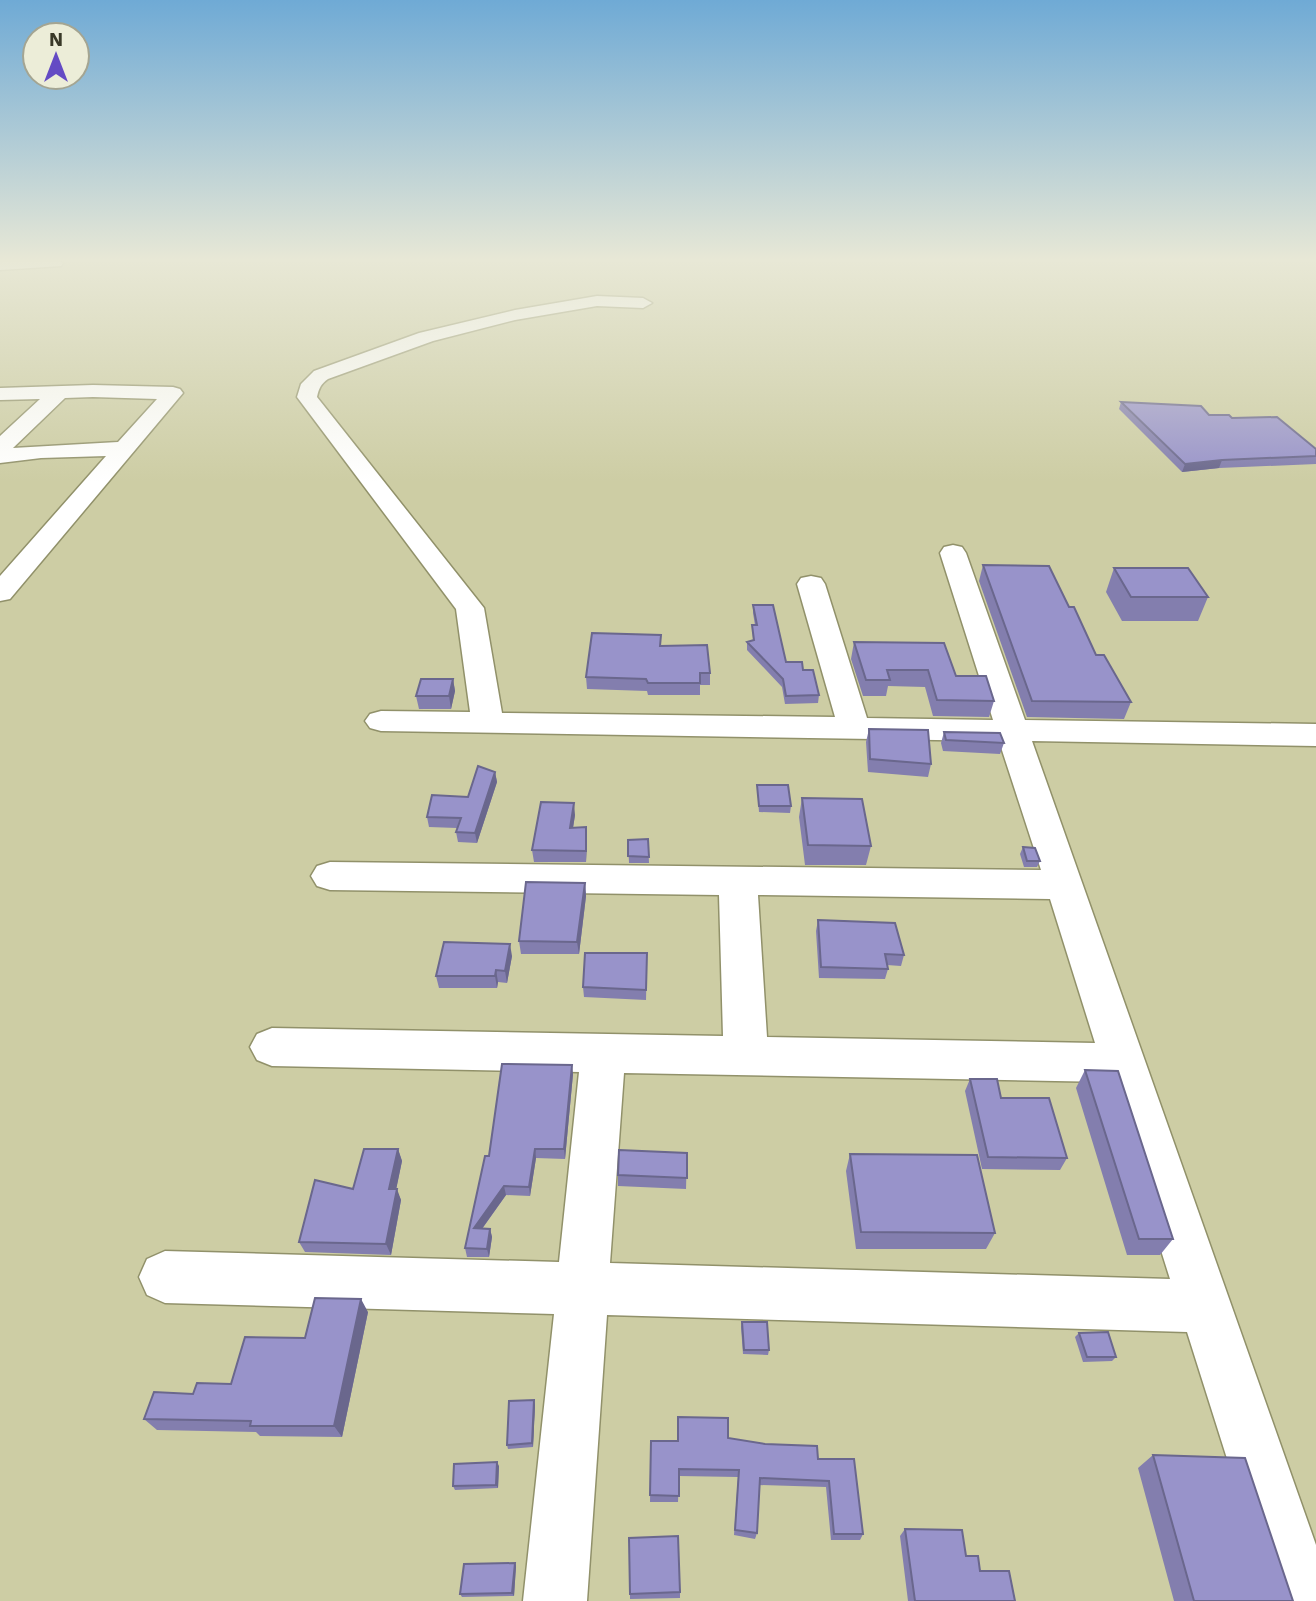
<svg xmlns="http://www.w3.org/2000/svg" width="1316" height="1601" font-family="'Work Sans',sans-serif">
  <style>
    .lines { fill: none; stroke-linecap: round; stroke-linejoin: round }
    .minor-casing { stroke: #91916a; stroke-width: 3 }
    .minor { fill: #fff; fill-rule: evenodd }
    .wall { fill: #837eae }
    .shaded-wall { fill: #6a678d }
    .building { fill: #9893ca; stroke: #6a678d; stroke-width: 2 }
  </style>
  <rect width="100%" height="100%" fill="#cdcda4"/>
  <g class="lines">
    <g class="minor-casing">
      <path id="minor" d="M 55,258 L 63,263 L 61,266 L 0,270 L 0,260 Z
        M 597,296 L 643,298 L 652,303 L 643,308 L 597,306 L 515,320 L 433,341 L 328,379 C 321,384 319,388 317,397 L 484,608 L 502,713 L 835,717 L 797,584 L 801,578 L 811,576 L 821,578 L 825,584 L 867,718 L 993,720 L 940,553 L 944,547 L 953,545 L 962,547 L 966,553 L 1025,720 L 1316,724 L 1316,746 L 1032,741 L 1316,1545 L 1316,1601 L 1272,1601 L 1187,1332 L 607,1315 L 587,1601 L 523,1601 L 554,1314 L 165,1303 L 147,1295 L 139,1277 L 147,1259 L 165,1251 L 559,1262 L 579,1072 L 272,1066 L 257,1060 L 250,1047 L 257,1034 L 272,1028 L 723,1036 L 719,895 L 330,890 L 317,886 L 311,876 L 317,866 L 330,862 L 1041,870 L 999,741 L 381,731 L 370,728 L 365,721 L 370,714 L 381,711 L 470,712 L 456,609 L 297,397 L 301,384 L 314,371 L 419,333 L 515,310 ZM 758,895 L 1050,899 L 1095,1043 L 767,1037 ZM 624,1073 L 1108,1082 L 1170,1279 L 610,1263 Z
        M 93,385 L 173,387 L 180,389 L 183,393 L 10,599 L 0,601 L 0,576 L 106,456 L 41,458 L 0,463 L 0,436 L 40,399 L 0,400 L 0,388 ZM 93,397 L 157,399 L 118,442 L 13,448 L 65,398 Z"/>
    </g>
    <use href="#minor" class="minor"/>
  </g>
  <path class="wall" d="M 1121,402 L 1232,418 L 1316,449 L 1316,464 L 1219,468 L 1182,472 L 1119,409 Z
    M 983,565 L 1069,607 L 1096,655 L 1131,702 L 1124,719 L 1027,717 L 979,581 Z
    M 1114,568 L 1208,597 L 1198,621 L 1122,621 L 1106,592 Z
    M 753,605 L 786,662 L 803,670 L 819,695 L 818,703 L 785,704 L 782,687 L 747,650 L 747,642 L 753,640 L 752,625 L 755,625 L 753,613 Z
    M 854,642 L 956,676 L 994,701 L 989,717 L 933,716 L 925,687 L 888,686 L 886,696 L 863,696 L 851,659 Z
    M 661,646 L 710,673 L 710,685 L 700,685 L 700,695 L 648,695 L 647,691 L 587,689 L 586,677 Z
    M 453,679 L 455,691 L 451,709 L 419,709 L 416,696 Z
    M 869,729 L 931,764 L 928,777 L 868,772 L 866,742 Z
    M 944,732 L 1004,743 L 1000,754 L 943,751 L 941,743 Z
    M 495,772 L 497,782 L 477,843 L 458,842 L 456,832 L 457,828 L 429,827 L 427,817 L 468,797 Z
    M 757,785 L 791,806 L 790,813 L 759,812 Z
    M 802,798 L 871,846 L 866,865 L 805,865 L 799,817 Z
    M 575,815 L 573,828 L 587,839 L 586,862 L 534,862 L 532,850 Z
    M 648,839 L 649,863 L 629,863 L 628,840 Z
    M 1023,847 L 1040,861 L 1037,867 L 1024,867 L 1020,854 Z
    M 585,883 L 586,896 L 579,954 L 521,954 L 519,941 Z
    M 818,920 L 904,955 L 901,966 L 887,965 L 888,969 L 885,979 L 819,978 L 816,931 Z
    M 647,953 L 646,1000 L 584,997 L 583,987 Z
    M 512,956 L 507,983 L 498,982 L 497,988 L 439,988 L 436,976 Z
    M 1085,1070 L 1173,1239 L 1160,1255 L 1127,1255 L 1076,1088 Z
    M 573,1074 L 565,1159 L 536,1158 L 530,1196 L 506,1195 L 482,1229 L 490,1229 L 492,1237 L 489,1257 L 467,1257 L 465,1248 L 489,1156 Z
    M 970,1079 L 1001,1098 L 1067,1158 L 1060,1170 L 982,1169 L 965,1091 Z
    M 398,1149 L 402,1161 L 396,1189 L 401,1200 L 391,1255 L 305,1252 L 299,1242 L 353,1189 Z
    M 687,1153 L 686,1189 L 618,1186 L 618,1175 Z
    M 850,1154 L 995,1233 L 986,1249 L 856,1249 L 846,1171 Z
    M 368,1312 L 342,1437 L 260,1436 L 256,1432 L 157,1430 L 144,1419 L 193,1394 L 231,1384 L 305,1338 Z
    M 742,1322 L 769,1350 L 768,1355 L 743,1354 L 741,1327 Z
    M 1079,1333 L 1116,1357 L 1112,1361 L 1083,1362 L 1075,1337 Z
    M 534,1400 L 535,1405 L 533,1447 L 508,1449 L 507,1445 Z
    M 728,1438 L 818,1459 L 863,1534 L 860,1540 L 831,1540 L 826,1487 L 759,1485 L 757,1533 L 755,1539 L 734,1535 L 738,1477 L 679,1476 L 678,1502 L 650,1502 L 651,1441 L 678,1441 Z
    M 1153,1455 L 1293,1601 L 1174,1601 L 1138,1468 Z
    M 499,1466 L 498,1488 L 455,1490 L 453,1486 Z
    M 905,1529 L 966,1556 L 980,1571 L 1015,1601 L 908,1601 L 900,1536 Z
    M 515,1563 L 516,1566 L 514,1596 L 462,1597 L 460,1594 Z
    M 680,1592 L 680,1598 L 630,1599 L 630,1594 Z"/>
  <path class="shaded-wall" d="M 1222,460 L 1219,468 L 1182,472 L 1185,464 Z
    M 453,679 L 455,691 L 451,709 L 449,696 Z
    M 495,772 L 497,782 L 477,843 L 475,833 Z
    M 574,803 L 575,815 L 571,840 L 570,828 Z
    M 586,827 L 587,839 L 586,862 Z
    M 585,883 L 586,896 L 579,954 L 577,942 Z
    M 510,944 L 512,956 L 507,983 L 505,971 Z
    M 496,970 L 498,982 L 497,988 L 495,976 Z
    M 572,1065 L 573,1074 L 565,1159 L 564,1149 Z
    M 398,1149 L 402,1161 L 394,1200 L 389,1189 Z
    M 535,1149 L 536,1158 L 530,1196 L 529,1187 Z
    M 504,1186 L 506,1195 L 476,1237 L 474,1228 Z
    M 397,1189 L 401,1200 L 391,1255 L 386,1244 Z
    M 490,1229 L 492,1237 L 489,1257 L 487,1249 Z
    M 361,1299 L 368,1312 L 342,1437 L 334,1426 Z
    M 534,1400 L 535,1405 L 533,1447 L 532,1443 Z
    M 497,1462 L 499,1466 L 498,1488 L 496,1485 Z
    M 515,1563 L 516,1566 L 514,1596 L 512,1593 Z"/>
  <path class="building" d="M 1121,402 L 1201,406 L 1209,415 L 1229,415 L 1232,418 L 1277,417 L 1316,449 L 1316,456 L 1222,460 L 1185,464 Z
    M 983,565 L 1049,566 L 1069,607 L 1074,607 L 1096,655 L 1104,655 L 1131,702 L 1032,701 Z
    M 1114,568 L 1188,568 L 1208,597 L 1131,597 Z
    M 753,605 L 773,605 L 786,662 L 802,662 L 803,670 L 813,670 L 819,695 L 786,696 L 783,679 L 747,642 L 754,640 L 752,625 L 757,625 Z
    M 592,633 L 661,635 L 660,646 L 707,645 L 710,673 L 700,673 L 700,683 L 648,683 L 646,679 L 586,677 Z
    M 854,642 L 944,643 L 956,676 L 986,676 L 994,701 L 937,700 L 928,670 L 887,670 L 890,680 L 866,680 Z
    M 421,679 L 453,679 L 449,696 L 416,696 Z
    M 869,729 L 928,730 L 931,764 L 870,759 Z
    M 944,732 L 1000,733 L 1004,743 L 946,740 Z
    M 478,766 L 495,772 L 475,833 L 456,832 L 461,818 L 427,817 L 432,795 L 468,797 Z
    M 757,785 L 788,785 L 791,806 L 759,806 Z
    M 802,798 L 862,799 L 871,846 L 808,845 Z
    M 541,802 L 574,803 L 570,828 L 586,827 L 586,851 L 532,850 Z
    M 648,839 L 649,857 L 628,856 L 628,840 Z
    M 1023,847 L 1035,848 L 1040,861 L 1027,861 Z
    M 526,882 L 585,883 L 577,942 L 519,941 Z
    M 818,920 L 895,923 L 904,955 L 885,954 L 888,969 L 821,967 Z
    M 444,942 L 510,944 L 505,971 L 496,970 L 495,976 L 436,976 Z
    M 585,953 L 647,953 L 646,990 L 583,987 Z
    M 502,1064 L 572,1065 L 564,1149 L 535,1149 L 529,1187 L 504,1186 L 474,1228 L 490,1229 L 487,1249 L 465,1248 L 485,1156 L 489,1156 Z
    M 1085,1070 L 1118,1071 L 1173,1239 L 1139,1239 Z
    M 970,1079 L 997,1079 L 1001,1098 L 1049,1098 L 1067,1158 L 988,1157 Z
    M 364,1149 L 398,1149 L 389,1189 L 397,1189 L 386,1244 L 299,1242 L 315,1180 L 353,1189 Z
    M 619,1150 L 687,1153 L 687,1178 L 618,1175 Z
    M 850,1154 L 977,1155 L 995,1233 L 861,1232 Z
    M 315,1298 L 361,1299 L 334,1426 L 250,1426 L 251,1421 L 144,1419 L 154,1392 L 193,1394 L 197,1383 L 231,1384 L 245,1337 L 305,1338 Z
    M 742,1322 L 767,1322 L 769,1350 L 744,1350 Z
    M 1108,1332 L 1116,1357 L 1087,1357 L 1079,1333 Z
    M 534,1400 L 532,1443 L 507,1445 L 509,1401 Z
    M 678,1417 L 728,1418 L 728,1438 L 765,1444 L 817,1446 L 818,1459 L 854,1459 L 863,1534 L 834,1534 L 829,1481 L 760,1478 L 757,1533 L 735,1530 L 739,1470 L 679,1469 L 679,1496 L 650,1495 L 651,1441 L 678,1441 Z
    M 1153,1455 L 1245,1458 L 1293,1601 L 1194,1601 Z
    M 497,1462 L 496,1485 L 453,1486 L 454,1464 Z
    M 905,1529 L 962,1530 L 966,1556 L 978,1556 L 980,1571 L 1009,1571 L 1015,1601 L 915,1601 Z
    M 678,1536 L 680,1592 L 630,1594 L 629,1538 Z
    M 515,1563 L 512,1593 L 460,1594 L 464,1564 Z"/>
  <linearGradient id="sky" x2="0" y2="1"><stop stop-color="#6faad5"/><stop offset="0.54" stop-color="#e8e8d6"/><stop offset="1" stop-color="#e8e8d6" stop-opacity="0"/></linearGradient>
  <rect width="1316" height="482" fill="url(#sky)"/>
  <g transform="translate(56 56)"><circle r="33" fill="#ecedd8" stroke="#a4a592" stroke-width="2"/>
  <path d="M0-5L12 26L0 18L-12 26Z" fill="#644bc4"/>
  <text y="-10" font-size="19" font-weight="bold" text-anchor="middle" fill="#393928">N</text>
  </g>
</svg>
